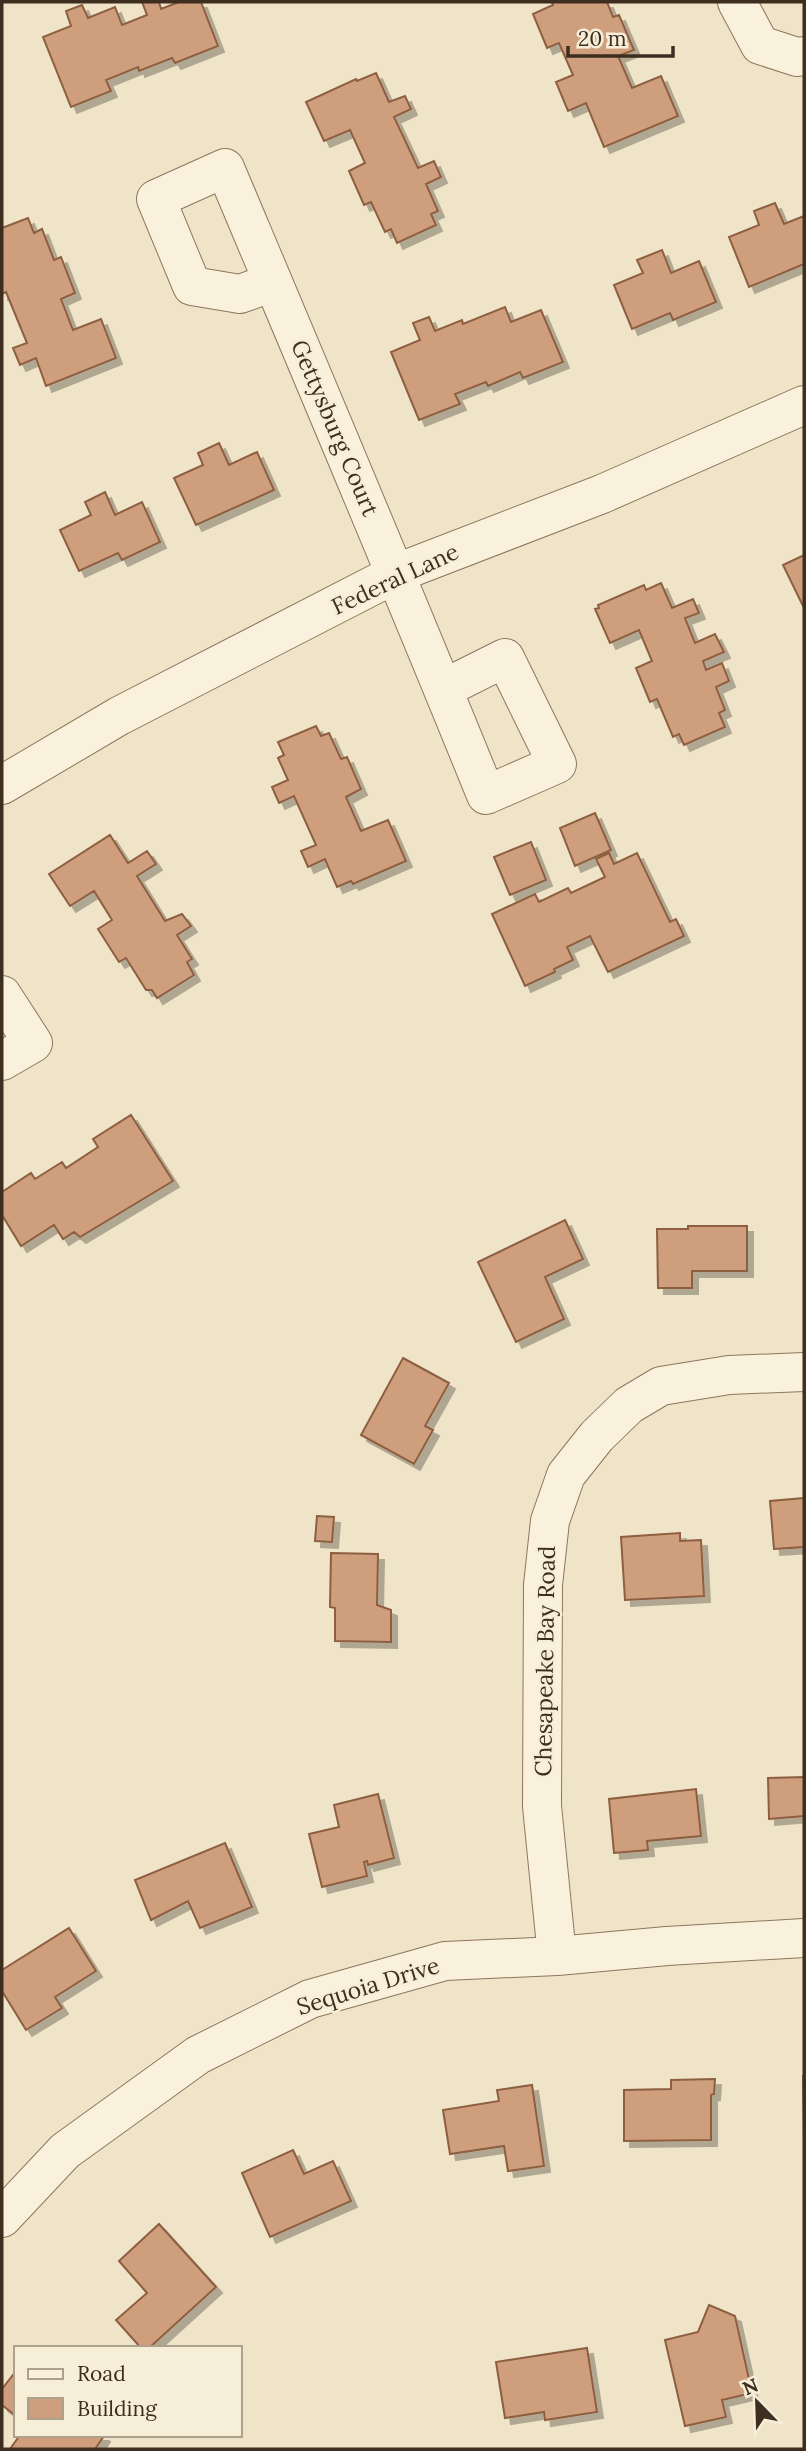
<svg xmlns="http://www.w3.org/2000/svg" width="806" height="2451" font-family="Lora,serif">
  <style>
    .building { fill: #cf9f7d; stroke: #8d5f41; stroke-width: 2; filter: url(#shadow) }
    .lines { fill: none; stroke-linecap: round; stroke-linejoin: round }
    .minor-casing { stroke: #8d765c; stroke-width: 40 }
    .minor { stroke: #faf1dc; stroke-width: 38 }
    .labels { text-anchor: middle; stroke-width: 5; stroke-linejoin: round; paint-order: stroke }
    .street-label { font-size: 23px; fill: #3d2e20; stroke: #f7eed8 }
  </style>
  <defs>
    <filter id="shadow"><feDropShadow dx="6" dy="6" stdDeviation="0" flood-color="#0004"/></filter>
  </defs>
  <rect width="100%" height="100%" fill="#f0e4c8"/>
  <path class="building" d="M 142,2 L 159,2 L 161,9 L 179,2 L 201,2 L 218,46 L 175,63 L 172,58 L 139,71 L 138,67 L 106,80 L 111,91 L 71,107 L 43,37 L 71,26 L 66,11 L 82,5 L 88,18 L 115,7 L 122,25 L 147,15 Z
    M 552,2 L 607,2 L 613,17 L 619,15 L 634,50 L 618,56 L 632,88 L 661,76 L 678,116 L 604,147 L 586,103 L 568,111 L 556,82 L 573,75 L 559,43 L 547,48 L 533,14 L 553,5 Z
    M 376,73 L 389,102 L 405,96 L 411,109 L 394,117 L 418,168 L 434,161 L 441,177 L 426,184 L 438,211 L 431,214 L 436,225 L 397,243 L 391,229 L 385,232 L 371,202 L 364,205 L 349,171 L 365,163 L 350,130 L 324,141 L 306,102 L 356,79 L 357,81 Z
    M 775,203 L 784,224 L 804,216 L 804,264 L 749,287 L 729,237 L 759,225 L 754,211 Z
    M 28,218 L 34,233 L 42,229 L 54,260 L 61,257 L 75,293 L 61,299 L 73,330 L 101,319 L 116,358 L 46,386 L 36,358 L 20,365 L 13,348 L 27,343 L 6,292 L 2,294 L 2,228 Z
    M 662,250 L 671,273 L 699,261 L 716,302 L 673,320 L 670,313 L 632,329 L 614,285 L 643,273 L 637,260 Z
    M 505,307 L 511,322 L 541,310 L 563,362 L 523,378 L 520,372 L 488,386 L 486,382 L 455,394 L 460,404 L 419,420 L 391,352 L 420,340 L 413,323 L 429,317 L 435,331 L 462,320 L 463,324 Z
    M 219,443 L 229,465 L 257,452 L 274,490 L 196,525 L 174,478 L 203,465 L 198,453 Z
    M 105,492 L 115,515 L 142,502 L 160,542 L 122,560 L 118,553 L 79,571 L 60,530 L 91,515 L 85,502 Z
    M 804,555 L 804,608 L 783,565 Z
    M 661,583 L 672,608 L 693,599 L 699,613 L 685,618 L 695,643 L 715,634 L 724,652 L 703,661 L 706,670 L 722,663 L 729,681 L 716,687 L 725,710 L 719,713 L 725,727 L 684,745 L 679,734 L 673,737 L 657,699 L 650,702 L 636,668 L 652,661 L 639,630 L 610,643 L 595,609 L 599,608 L 598,605 L 644,585 L 646,590 Z
    M 316,726 L 321,736 L 329,733 L 341,759 L 347,757 L 361,789 L 346,797 L 361,831 L 388,820 L 406,861 L 353,884 L 351,881 L 337,887 L 325,859 L 308,867 L 301,851 L 316,845 L 294,796 L 279,803 L 272,787 L 288,780 L 278,758 L 284,755 L 278,742 Z
    M 595,813 L 611,850 L 575,866 L 560,828 Z
    M 110,835 L 128,863 L 147,851 L 156,864 L 137,876 L 165,921 L 182,914 L 191,926 L 177,935 L 192,959 L 187,962 L 194,975 L 157,998 L 152,990 L 146,990 L 126,958 L 119,962 L 98,929 L 112,920 L 94,891 L 70,906 L 49,874 Z
    M 531,842 L 546,880 L 510,895 L 494,857 Z
    M 609,853 L 614,864 L 637,853 L 670,922 L 676,919 L 684,936 L 608,972 L 590,936 L 567,947 L 573,960 L 554,969 L 555,972 L 525,986 L 492,914 L 535,894 L 539,902 L 568,888 L 571,893 L 605,877 L 596,859 Z
    M 131,1115 L 173,1181 L 80,1237 L 74,1232 L 63,1239 L 54,1225 L 21,1246 L 2,1215 L 2,1192 L 31,1173 L 35,1179 L 62,1162 L 66,1168 L 98,1147 L 93,1139 Z
    M 565,1220 L 583,1259 L 545,1277 L 564,1319 L 516,1342 L 478,1262 Z
    M 688,1226 L 747,1226 L 747,1271 L 692,1271 L 692,1288 L 658,1288 L 657,1229 L 688,1229 Z
    M 403,1358 L 449,1383 L 425,1426 L 433,1430 L 414,1464 L 361,1435 Z
    M 804,1495 L 804,1547 L 774,1549 L 770,1501 L 804,1498 Z
    M 317,1516 L 334,1517 L 332,1542 L 315,1541 Z
    M 680,1533 L 680,1541 L 701,1540 L 704,1596 L 625,1600 L 621,1537 Z
    M 331,1553 L 378,1554 L 377,1605 L 391,1610 L 391,1642 L 335,1641 L 335,1608 L 330,1607 Z
    M 804,1777 L 804,1816 L 769,1819 L 768,1778 Z
    M 696,1789 L 701,1836 L 647,1841 L 648,1850 L 614,1853 L 609,1799 Z
    M 378,1794 L 394,1858 L 368,1865 L 367,1861 L 364,1862 L 367,1876 L 322,1887 L 309,1834 L 339,1827 L 334,1805 Z
    M 225,1843 L 252,1907 L 200,1928 L 188,1901 L 151,1920 L 135,1880 Z
    M 69,1928 L 96,1971 L 55,1997 L 62,2008 L 26,2030 L 2,1991 L 2,1970 Z
    M 803,2076 L 804,2076 L 804,2144 Z
    M 715,2079 L 714,2094 L 711,2095 L 711,2140 L 624,2141 L 624,2090 L 671,2089 L 671,2080 Z
    M 532,2085 L 544,2166 L 508,2171 L 504,2146 L 450,2154 L 443,2110 L 499,2101 L 497,2090 Z
    M 293,2150 L 304,2174 L 333,2161 L 351,2201 L 270,2237 L 242,2173 Z
    M 159,2224 L 216,2287 L 149,2348 L 141,2348 L 116,2320 L 147,2293 L 119,2261 Z
    M 709,2305 L 735,2316 L 752,2393 L 722,2400 L 726,2417 L 685,2426 L 665,2340 L 698,2332 Z
    M 587,2348 L 597,2412 L 545,2420 L 544,2412 L 505,2418 L 496,2362 Z
    M 16,2371 L 16,2416 L 2,2405 L 2,2389 Z
    M 20,2435 L 103,2435 L 104,2436 L 95,2449 L 10,2449 Z"/>
  <g class="lines">
    <g class="minor-casing">
      <path id="minor" d="M 737,2 L 760,45 L 797,57 L 804,56
        M 273,282 L 240,294 L 192,286 L 156,199 L 225,168 C 313,377 401,585 486,795 L 557,764 L 505,658 L 443,689
        M 2,785 L 119,716 L 397,573 L 602,494 L 804,405
        M 2,995 L 33,1043 L 2,1061
        M 557,1956 L 542,1806 L 543,1585 L 550,1521 L 566,1475 L 597,1436 L 629,1405 L 661,1386 L 729,1375 L 804,1372
        M 2,2218 L 65,2151 L 198,2055 L 310,1999 L 445,1961 L 557,1956 L 667,1946 L 804,1938"/>
    </g>
    <use href="#minor" class="minor"/>
  </g>
  <g class="labels">
    <g class="street-label">
      <text transform="translate(335 428) rotate(67)" y="8">Gettysburg Court</text>
      <text transform="translate(395 579) rotate(-25)" y="8">Federal Lane</text>
      <text transform="translate(545 1661) rotate(-89)" y="8">Chesapeake Bay Road</text>
      <text transform="translate(368 1986) rotate(-17)" y="8">Sequoia Drive</text>
    </g>
  </g>
  <rect width="806" height="2451" fill="none" stroke="#3d2e20" stroke-width="7"/>
  <rect x="14" y="2346" width="228" height="91" fill="#f7eed8" stroke="#ada18e" stroke-width="2"/>
  <rect x="28" y="2369" width="35" height="10" fill="#faf1dc" stroke="#ada18e" stroke-width="2"/>
  <text x="77" y="2381" font-size="21" fill="#3d2e20">Road</text>
  <rect x="28" y="2398" width="35" height="21" fill="#cf9f7d" stroke="#ada18e" stroke-width="2"/>
  <text x="77" y="2416" font-size="21" fill="#3d2e20">Building</text>
  <g transform="translate(757 2402) rotate(337)" stroke="#f7eed8" stroke-width="5" paint-order="stroke">
  <path d="M0-5L12 26L0 18L-12 26Z" fill="#3d2e20"/>
  <text y="-10" font-size="19" font-weight="bold" text-anchor="middle" fill="#3d2e20">N</text>
  </g>
  <path d="M568 46v10h105v-10" fill="none" stroke="#3d2e20" stroke-width="3.5"/>
  <text x="578" y="46" font-size="21" fill="#3d2e20" stroke="#f7eed8" stroke-width="5" paint-order="stroke">20 m</text>
</svg>
